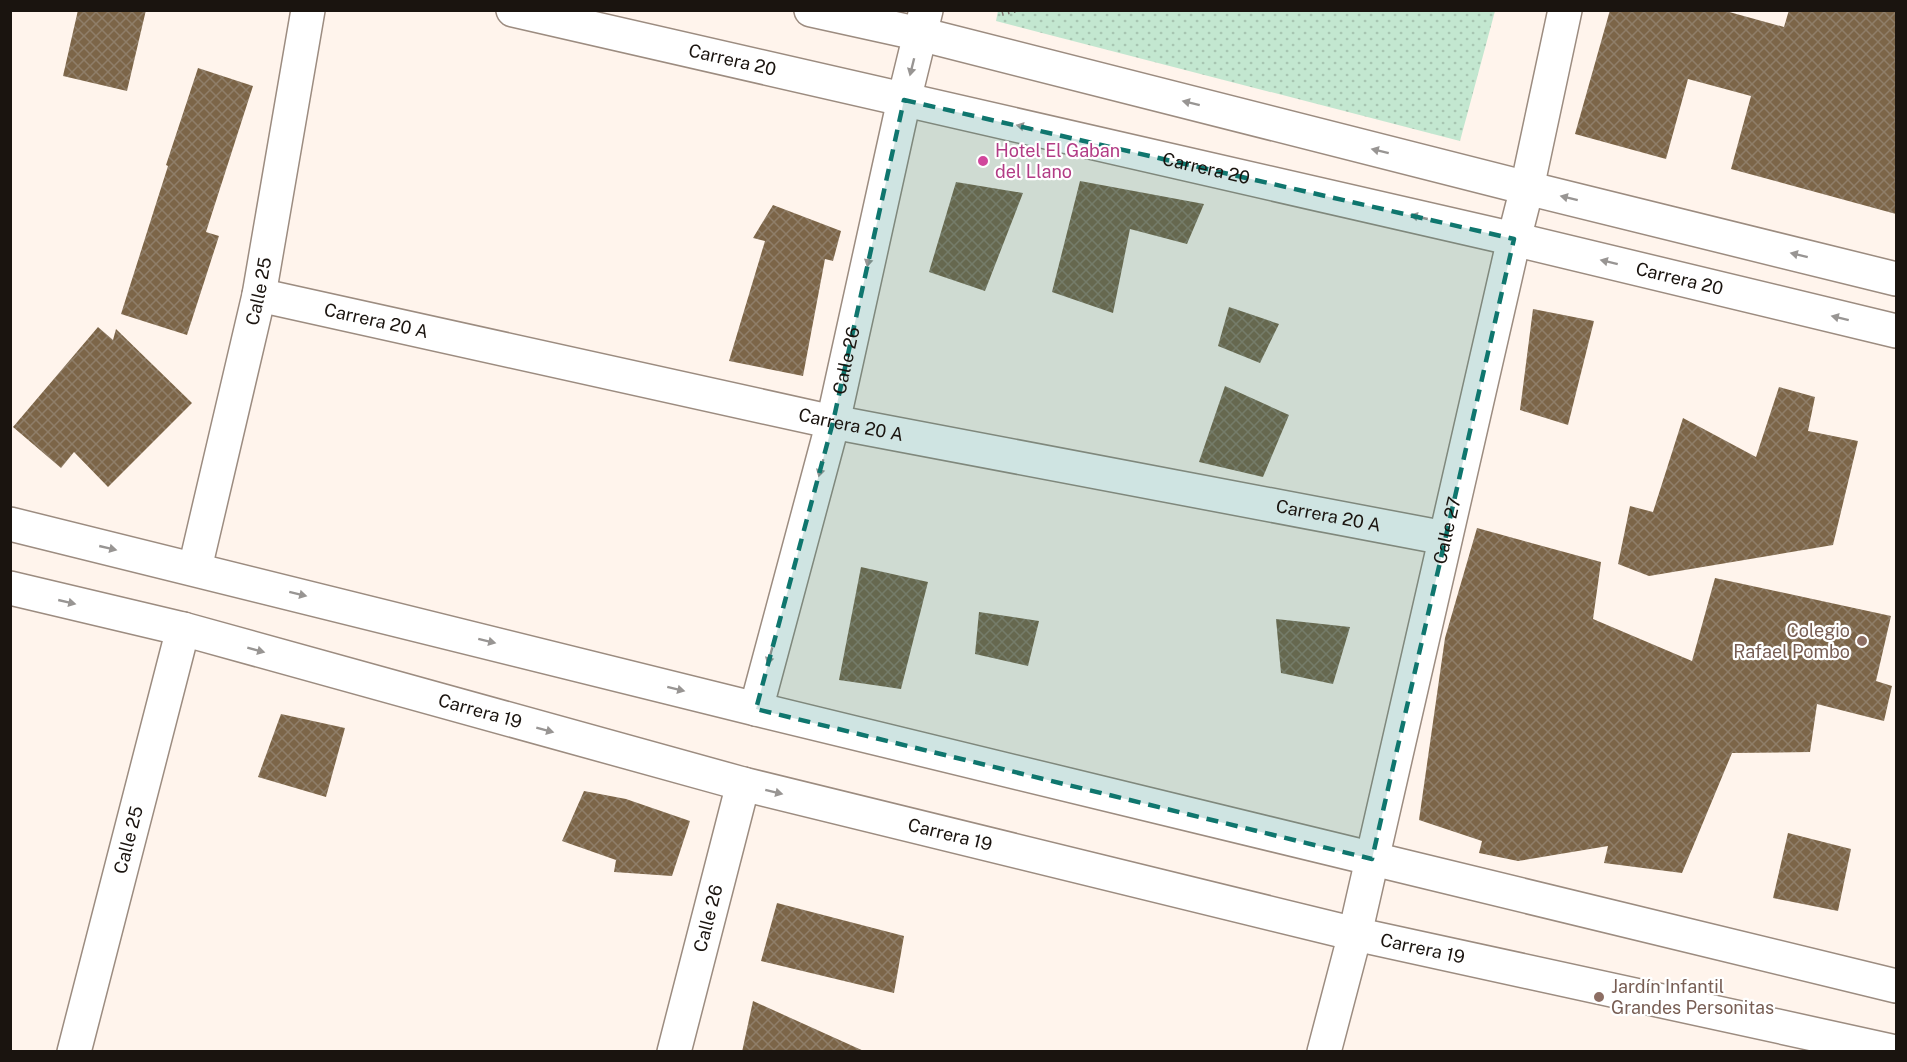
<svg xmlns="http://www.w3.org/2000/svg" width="1907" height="1062" font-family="'Public Sans',sans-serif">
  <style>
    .park { fill: url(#park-dots) }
    .building { fill: url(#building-cross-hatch) }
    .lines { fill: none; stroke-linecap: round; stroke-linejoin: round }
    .minor-casing { stroke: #9c8c80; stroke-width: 36 }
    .secondary-casing { stroke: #9c8c80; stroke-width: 36 }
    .path { stroke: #857d76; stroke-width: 4; stroke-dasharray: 1.5 4.5; stroke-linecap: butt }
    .minor { stroke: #fff; stroke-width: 33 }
    .secondary { stroke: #fff; stroke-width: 33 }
    .oneway { fill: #989593 }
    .marked { fill: #0f766e; fill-opacity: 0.2; stroke: #0f766e; stroke-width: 4.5; stroke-dasharray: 12 8; stroke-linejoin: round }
    .hotel-dot { fill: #d1479c; stroke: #fff; stroke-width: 2 }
    .education-dot { fill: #8d6e63; stroke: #fff; stroke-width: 2 }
    .labels { text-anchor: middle; stroke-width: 4.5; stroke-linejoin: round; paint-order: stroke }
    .street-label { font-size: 18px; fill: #1a140f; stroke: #fff }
    .hotel-label { font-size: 18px; fill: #b23c85; stroke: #fff; text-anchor: start }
    .education-label { font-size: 18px; fill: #785e54; stroke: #fff; text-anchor: end }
  </style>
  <defs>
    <pattern id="park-dots" width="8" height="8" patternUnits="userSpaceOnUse" patternTransform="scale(1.5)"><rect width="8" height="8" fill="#c3e7d0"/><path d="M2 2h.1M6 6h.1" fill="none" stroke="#a7c5b1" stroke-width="1.8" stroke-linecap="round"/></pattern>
    <pattern id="building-cross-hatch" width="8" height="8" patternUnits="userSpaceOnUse" patternTransform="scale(1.5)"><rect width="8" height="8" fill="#7c6548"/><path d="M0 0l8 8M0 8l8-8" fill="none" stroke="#8f7e69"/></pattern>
  </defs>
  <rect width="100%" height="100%" fill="#fff4ec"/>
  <path class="park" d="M 998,11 L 998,10 L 1495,11 L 1460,141 L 996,21 Z"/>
  <path class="building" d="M 78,10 L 146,10 L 127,91 L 63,76 Z
    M 1610,10 L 1722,10 L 1784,27 L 1789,10 L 1896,10 L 1896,214 L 1731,169 L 1751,96 L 1688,79 L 1666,159 L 1575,134 Z
    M 198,68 L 253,86 L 206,232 L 219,236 L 187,335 L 121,314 L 168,166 L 166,165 Z
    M 1080,181 L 1204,204 L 1187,244 L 1130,229 L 1113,313 L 1052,292 Z
    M 956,182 L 1023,193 L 985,291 L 929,272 Z
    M 773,205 L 841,231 L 833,261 L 825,259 L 803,376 L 729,361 L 765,241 L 753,238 Z
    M 1229,307 L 1279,324 L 1260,363 L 1218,346 Z
    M 1533,309 L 1594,321 L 1568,425 L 1520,410 Z
    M 98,327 L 113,340 L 116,329 L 192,403 L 108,487 L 74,452 L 61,468 L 13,427 Z
    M 1225,386 L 1289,415 L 1263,477 L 1199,462 Z
    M 1779,387 L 1815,397 L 1808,431 L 1858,441 L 1833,545 L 1649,576 L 1618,564 L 1630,506 L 1653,512 L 1683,418 L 1756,457 Z
    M 1477,528 L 1601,562 L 1593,619 L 1692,661 L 1715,578 L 1891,616 L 1876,681 L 1892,686 L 1884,721 L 1817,704 L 1810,752 L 1732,753 L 1682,873 L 1604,863 L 1608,846 L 1518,861 L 1479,853 L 1482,841 L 1419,820 L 1445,638 Z
    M 861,567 L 928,582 L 901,689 L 839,680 Z
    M 979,612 L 1039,621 L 1028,666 L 975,654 Z
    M 1276,619 L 1350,627 L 1333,684 L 1281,673 Z
    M 281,714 L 345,728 L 326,797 L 258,777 Z
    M 584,791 L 626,799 L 690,821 L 672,876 L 614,872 L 616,860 L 562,841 Z
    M 1788,833 L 1851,849 L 1838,911 L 1773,898 Z
    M 777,903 L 904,936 L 894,993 L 761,961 Z
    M 753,1001 L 866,1052 L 742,1052 Z"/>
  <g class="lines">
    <g class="minor-casing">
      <g id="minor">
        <path id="s1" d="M 259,295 L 833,422 L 1445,538"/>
        <path id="s2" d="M 195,568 L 259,295 L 308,10"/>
        <path id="s3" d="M 756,709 L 833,422 L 904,100 L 926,10"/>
        <path id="s4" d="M 74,1052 L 183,629"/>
        <path id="s5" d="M 674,1052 L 743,784"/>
        <path id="s6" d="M 1324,1052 L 1355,934 L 1514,239 L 1527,188 L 1565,10"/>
      </g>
    </g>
    <g class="secondary-casing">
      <g id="secondary">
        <path id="s7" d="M 513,10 L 1514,239 L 1896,331"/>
        <path d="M 811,10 L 920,34 L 1527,188 L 1896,279"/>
        <path d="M 10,524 L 756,709 L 1896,986"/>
        <path id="s8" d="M 10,588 L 183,629 L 743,784 L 1355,934 L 1896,1052"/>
      </g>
    </g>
    <path class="path" d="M 1002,14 L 1018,10"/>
    <use href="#minor" class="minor"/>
    <use href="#secondary" class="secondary"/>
  </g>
  <defs><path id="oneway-solid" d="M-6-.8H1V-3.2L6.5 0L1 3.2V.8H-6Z" transform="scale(1.5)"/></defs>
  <g class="oneway">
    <use href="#oneway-solid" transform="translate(912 67) rotate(104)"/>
    <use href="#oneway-solid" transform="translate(1191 103) rotate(-166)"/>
    <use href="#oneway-solid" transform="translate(1025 127) rotate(-167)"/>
    <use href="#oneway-solid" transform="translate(1380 151) rotate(-166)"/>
    <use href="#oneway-solid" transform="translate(1569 198) rotate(-166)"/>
    <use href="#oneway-solid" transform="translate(1419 217) rotate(-167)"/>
    <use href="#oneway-solid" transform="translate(1799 255) rotate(-166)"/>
    <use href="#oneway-solid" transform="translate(869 258) rotate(102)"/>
    <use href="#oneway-solid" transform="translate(1609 262) rotate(-166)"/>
    <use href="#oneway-solid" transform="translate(1840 318) rotate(-166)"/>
    <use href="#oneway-solid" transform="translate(821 468) rotate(105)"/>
    <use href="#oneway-solid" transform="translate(108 548) rotate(13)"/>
    <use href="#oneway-solid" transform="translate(298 594) rotate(14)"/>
    <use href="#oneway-solid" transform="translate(67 602) rotate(13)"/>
    <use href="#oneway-solid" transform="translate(487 641) rotate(14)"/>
    <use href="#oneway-solid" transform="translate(256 650) rotate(15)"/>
    <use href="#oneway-solid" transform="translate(770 656) rotate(105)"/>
    <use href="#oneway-solid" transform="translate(676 689) rotate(14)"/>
    <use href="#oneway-solid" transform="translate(545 730) rotate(15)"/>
    <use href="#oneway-solid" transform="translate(774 792) rotate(14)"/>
  </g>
  <path class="marked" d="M 904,100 L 1514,239 L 1372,859 L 756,709 L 833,422 Z"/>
  <circle class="hotel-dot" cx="983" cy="161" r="6"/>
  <g class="education-dot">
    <circle cx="1862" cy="641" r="6"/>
    <circle cx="1599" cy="997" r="6"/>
  </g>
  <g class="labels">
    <g class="street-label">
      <text dy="6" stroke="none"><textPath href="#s7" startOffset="225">Carrera 20</textPath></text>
      <text dy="6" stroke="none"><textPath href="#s7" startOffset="711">Carrera 20</textPath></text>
      <text dy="6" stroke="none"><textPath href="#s7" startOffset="1197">Carrera 20</textPath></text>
      <text dy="6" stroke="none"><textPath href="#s2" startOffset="284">Calle 25</textPath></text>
      <text dy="6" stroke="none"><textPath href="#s1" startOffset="120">Carrera 20 A</textPath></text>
      <text dy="6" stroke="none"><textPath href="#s3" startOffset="360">Calle 26</textPath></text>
      <text dy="6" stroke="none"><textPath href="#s1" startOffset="606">Carrera 20 A</textPath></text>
      <text dy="6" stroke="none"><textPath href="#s1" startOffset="1092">Carrera 20 A</textPath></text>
      <text dy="6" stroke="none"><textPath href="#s6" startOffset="536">Calle 27</textPath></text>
      <text dy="6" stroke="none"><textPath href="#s8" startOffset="486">Carrera 19</textPath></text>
      <text dy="6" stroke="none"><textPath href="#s8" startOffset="972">Carrera 19</textPath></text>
      <text dy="6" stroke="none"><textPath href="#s4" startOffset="219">Calle 25</textPath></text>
      <text dy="6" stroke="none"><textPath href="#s5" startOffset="138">Calle 26</textPath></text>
      <text dy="6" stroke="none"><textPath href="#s8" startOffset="1458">Carrera 19</textPath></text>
    </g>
    <g class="hotel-label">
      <text x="995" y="157">Hotel El Gaban<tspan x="995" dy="21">del Llano</tspan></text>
    </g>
    <g class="education-label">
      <text x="1850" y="637">Colegio<tspan x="1850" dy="21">Rafael Pombo</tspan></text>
      <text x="1611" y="993" text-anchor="start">Jardín Infantil<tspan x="1611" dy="21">Grandes Personitas</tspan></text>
    </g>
  </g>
  <rect width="1907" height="1062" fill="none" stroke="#1a140f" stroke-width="24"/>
</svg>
